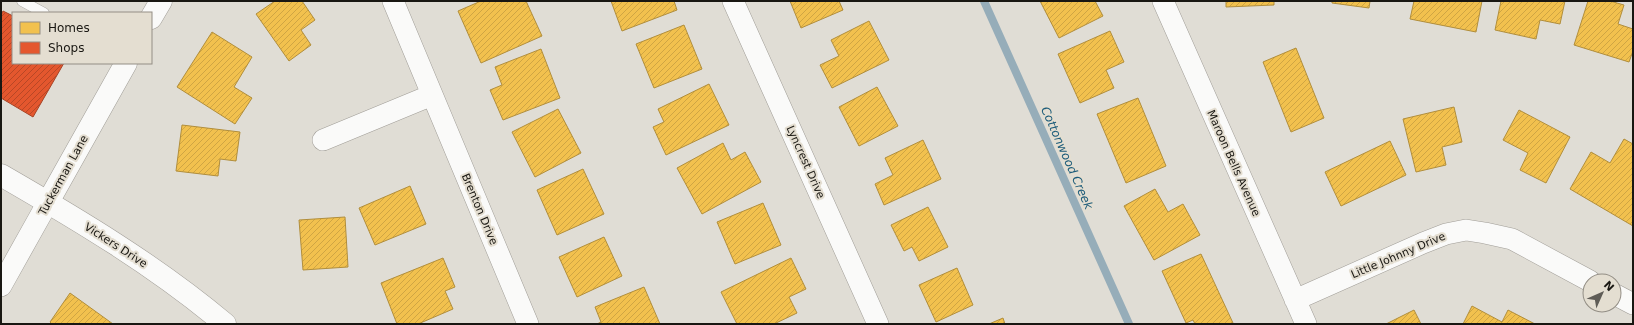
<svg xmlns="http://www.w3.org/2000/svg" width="1634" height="325" font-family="'DejaVu Sans',sans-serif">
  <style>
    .homes { fill: url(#homes-hatch); stroke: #b18e3c }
    .shops { fill: url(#shops-hatch); stroke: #a74426 }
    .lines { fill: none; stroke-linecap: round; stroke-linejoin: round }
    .stream { stroke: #96adb9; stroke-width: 8 }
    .service-casing { stroke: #a09d97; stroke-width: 11 }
    .minor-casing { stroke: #a09d97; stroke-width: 22 }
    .tertiary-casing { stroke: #a09d97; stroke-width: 23 }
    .secondary-casing { stroke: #a09d97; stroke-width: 23 }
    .service { stroke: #fafaf9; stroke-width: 10 }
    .minor { stroke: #fafaf9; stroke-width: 21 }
    .tertiary { stroke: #fafaf9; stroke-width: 22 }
    .secondary { stroke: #fafaf9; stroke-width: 22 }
    .labels { text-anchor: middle; stroke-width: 4; stroke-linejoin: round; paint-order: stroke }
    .street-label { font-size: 11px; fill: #191712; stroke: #e4ded1 }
    .water-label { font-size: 12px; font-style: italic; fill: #1d5c7a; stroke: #e4ded1 }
  </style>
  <defs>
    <pattern id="homes-hatch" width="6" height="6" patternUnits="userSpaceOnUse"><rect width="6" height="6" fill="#f2c14e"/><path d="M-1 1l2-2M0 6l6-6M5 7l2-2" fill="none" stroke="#cfa543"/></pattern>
    <pattern id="shops-hatch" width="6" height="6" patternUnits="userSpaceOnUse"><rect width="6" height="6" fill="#e4572e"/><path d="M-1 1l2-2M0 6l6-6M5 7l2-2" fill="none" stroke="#b84726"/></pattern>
  </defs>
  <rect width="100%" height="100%" fill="#e0ddd5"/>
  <path class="homes" d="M 275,1 L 302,1 L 315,20 L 301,30 L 311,45 L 289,61 L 256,14 Z
    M 481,1 L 526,1 L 542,36 L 481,63 L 458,11 Z
    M 611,1 L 674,1 L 677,10 L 622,31 Z
    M 790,1 L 839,1 L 843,10 L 801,28 Z
    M 1040,1 L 1095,1 L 1103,16 L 1059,38 Z
    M 1226,1 L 1274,1 L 1274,5 L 1226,7 Z
    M 1332,1 L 1370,1 L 1369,8 L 1332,3 Z
    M 1414,1 L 1482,1 L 1476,32 L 1410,19 Z
    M 1501,1 L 1565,1 L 1560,24 L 1540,20 L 1536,39 L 1495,30 Z
    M 1588,1 L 1610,1 L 1624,5 L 1618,24 L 1633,29 L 1633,51 L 1629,62 L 1574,45 Z
    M 869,21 L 889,60 L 832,88 L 820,65 L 839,56 L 831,40 Z
    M 684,25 L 702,69 L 654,88 L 636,44 Z
    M 1110,31 L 1124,62 L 1106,70 L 1114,88 L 1080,103 L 1058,54 Z
    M 212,32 L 252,57 L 234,87 L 252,98 L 235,124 L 177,87 Z
    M 1296,48 L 1324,118 L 1291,132 L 1263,62 Z
    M 541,49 L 560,98 L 503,120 L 490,90 L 502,85 L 495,67 Z
    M 709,84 L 729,125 L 666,155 L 653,127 L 664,122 L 658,109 Z
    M 877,87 L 898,126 L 859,146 L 839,107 Z
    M 1138,98 L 1166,166 L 1126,183 L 1097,114 Z
    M 1454,107 L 1462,142 L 1442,147 L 1446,165 L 1416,172 L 1403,119 Z
    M 558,109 L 581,153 L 535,177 L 512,132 Z
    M 1519,110 L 1570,137 L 1546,183 L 1520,170 L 1528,153 L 1503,140 Z
    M 182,125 L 240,132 L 236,161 L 220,159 L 218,176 L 176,171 Z
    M 1624,139 L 1633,144 L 1633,226 L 1570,189 L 1591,152 L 1610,163 Z
    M 923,140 L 941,179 L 884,205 L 875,184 L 893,175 L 885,158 Z
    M 1390,141 L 1406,175 L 1341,206 L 1325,172 Z
    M 723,143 L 731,160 L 745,152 L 761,182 L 702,214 L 677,168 Z
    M 583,169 L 604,214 L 557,235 L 537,190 Z
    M 410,186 L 426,224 L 375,245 L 359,208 Z
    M 1155,189 L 1168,212 L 1183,204 L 1200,235 L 1154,260 L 1124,206 Z
    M 763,203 L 781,245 L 735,264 L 717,222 Z
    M 928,207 L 948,247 L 919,261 L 912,247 L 904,251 L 891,225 Z
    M 345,217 L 348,267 L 303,270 L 299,220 Z
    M 604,237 L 622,276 L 577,297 L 559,257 Z
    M 1201,254 L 1233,323 L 1230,324 L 1195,324 L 1193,320 L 1186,323 L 1162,271 Z
    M 443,258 L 455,287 L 445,291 L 453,309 L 418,324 L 397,324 L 381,283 Z
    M 791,258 L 806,289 L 789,297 L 797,313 L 774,324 L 737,324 L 721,292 Z
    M 957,268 L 973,305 L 936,322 L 919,285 Z
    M 644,287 L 660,324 L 597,324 L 601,322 L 595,307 Z
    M 70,293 L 113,324 L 52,324 L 50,322 Z
    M 1472,306 L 1502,322 L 1508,310 L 1535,324 L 1463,324 Z
    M 1414,310 L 1421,324 L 1386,324 Z
    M 1003,318 L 1005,324 L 989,324 Z"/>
  <path class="shops" d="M 3,11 L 13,16 L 13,63 L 64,63 L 33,117 L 1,98 L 1,15 Z"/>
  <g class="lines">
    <path class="stream" d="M 984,1 L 1129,324"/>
    <g class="service-casing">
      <path id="service" d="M 22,1 L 44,13"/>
    </g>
    <g class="minor-casing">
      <path id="minor" d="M 393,1 L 528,324
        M 733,1 L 878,324
        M 1163,1 L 1306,324
        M 323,140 L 432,95
        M 1,286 L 48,202
        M 1614,294 L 1633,304
        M 1295,300 L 1423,243 L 1446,234 L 1466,230 L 1485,233 L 1512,239 L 1590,281"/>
    </g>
    <g class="tertiary-casing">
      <path id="tertiary" d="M 151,18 L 161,1
        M 48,202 L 126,63"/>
    </g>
    <g class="secondary-casing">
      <path id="secondary" d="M 1,175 C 79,220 156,266 225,324"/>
    </g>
    <use href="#service" class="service"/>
    <use href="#minor" class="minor"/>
    <use href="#tertiary" class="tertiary"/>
    <use href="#secondary" class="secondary"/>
  </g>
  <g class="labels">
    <g class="street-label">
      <text transform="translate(806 162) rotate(66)" y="4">Lyncrest Drive</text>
      <text transform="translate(1234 163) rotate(66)" y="4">Maroon Bells Avenue</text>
      <text transform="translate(63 175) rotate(-61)" y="4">Tuckerman Lane</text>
      <text transform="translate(480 209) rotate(67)" y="4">Brenton Drive</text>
      <text transform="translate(116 245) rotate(33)" y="4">Vickers Drive</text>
      <text transform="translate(1398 255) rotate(-23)" y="4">Little Johnny Drive</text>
    </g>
    <g class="water-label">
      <text transform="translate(1067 158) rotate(66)" y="4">Cottonwood Creek</text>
    </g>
  </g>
  <rect width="1634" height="325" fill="none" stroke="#191712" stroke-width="4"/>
  <rect x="12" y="12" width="140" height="52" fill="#e4ded1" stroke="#938e85"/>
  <rect x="20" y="22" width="20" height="12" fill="#f2c14e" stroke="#938e85"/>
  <text x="48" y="32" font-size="12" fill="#191712">Homes</text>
  <rect x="20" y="42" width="20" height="12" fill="#e4572e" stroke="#938e85"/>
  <text x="48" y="52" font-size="12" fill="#191712">Shops</text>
  <g transform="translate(1602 293) rotate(45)"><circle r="19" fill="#e4ded1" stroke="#938e85"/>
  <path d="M0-3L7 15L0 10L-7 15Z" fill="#5f5c56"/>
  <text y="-6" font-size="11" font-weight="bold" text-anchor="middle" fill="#191712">N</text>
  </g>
</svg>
